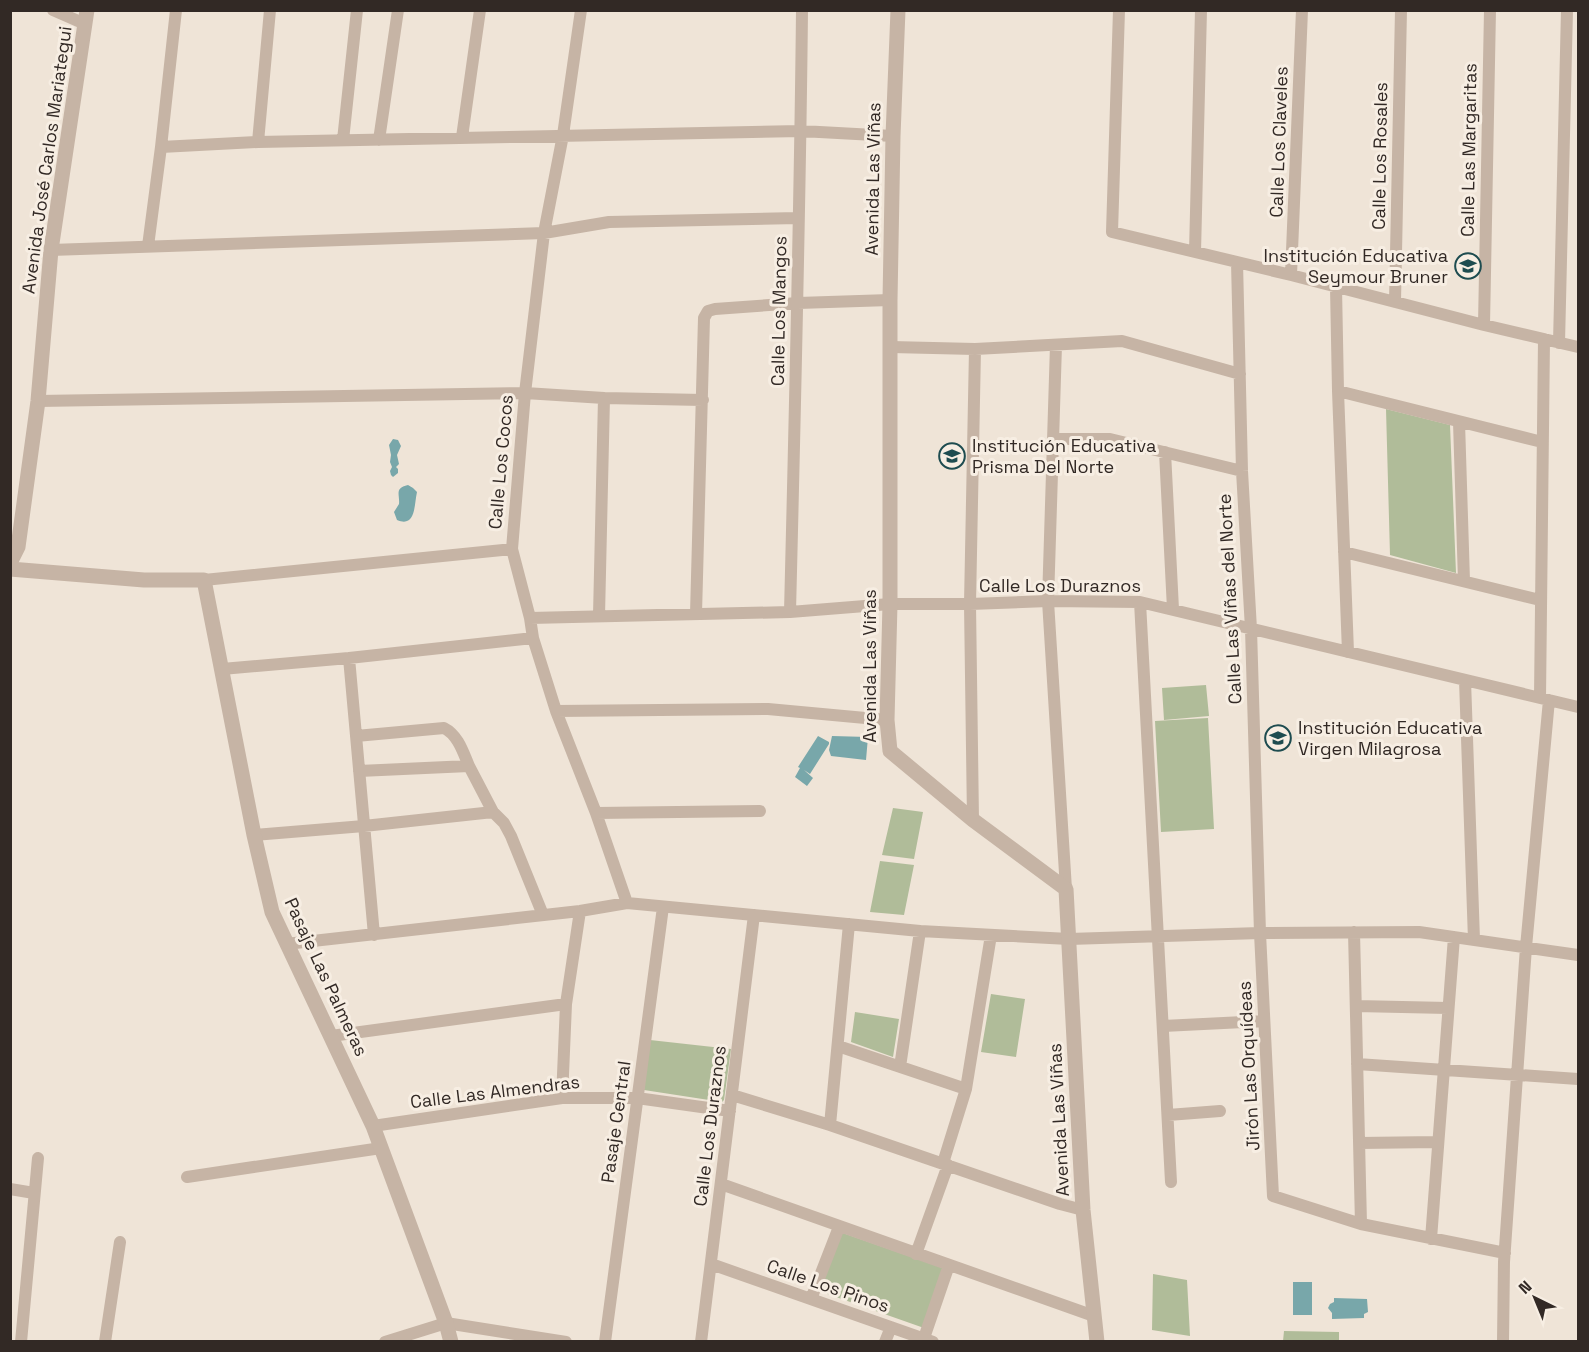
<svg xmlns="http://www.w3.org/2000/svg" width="1589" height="1352" font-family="'Space Grotesk',sans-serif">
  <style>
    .green { fill: #b0bc99 }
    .water { fill: #78a7aa }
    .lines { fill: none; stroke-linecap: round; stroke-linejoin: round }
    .minor { stroke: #c6b4a5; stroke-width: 12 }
    .tertiary { stroke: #c6b4a5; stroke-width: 15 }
    .labels { text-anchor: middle; stroke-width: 6; stroke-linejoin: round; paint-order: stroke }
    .street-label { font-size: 18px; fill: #322925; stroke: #f7eee3 }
    .poi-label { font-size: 18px; fill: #322925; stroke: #f7eee3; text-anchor: start }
  </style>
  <rect width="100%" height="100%" fill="#efe4d7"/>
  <path class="green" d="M 1386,409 L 1450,425 L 1456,573 L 1390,555 Z
    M 1206,685 L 1209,716 L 1164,720 L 1162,688 Z
    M 1208,718 L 1214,829 L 1161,832 L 1155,721 Z
    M 893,808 L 923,812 L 914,859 L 882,855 Z
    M 880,861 L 914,865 L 904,915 L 870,912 Z
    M 991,994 L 1025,999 L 1016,1057 L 981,1052 Z
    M 855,1012 L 899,1019 L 893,1057 L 851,1042 Z
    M 650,1040 L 731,1049 L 724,1100 L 722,1102 L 644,1090 Z
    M 840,1232 L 943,1268 L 924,1328 L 819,1291 Z
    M 1153,1274 L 1187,1280 L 1190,1336 L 1152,1330 Z
    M 1284,1331 L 1339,1332 L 1339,1341 L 1283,1341 Z"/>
  <path class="water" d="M 393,439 L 398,440 L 401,446 L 397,455 L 399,464 L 396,467 L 398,469 L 398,473 L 393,477 L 391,475 L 390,471 L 392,467 L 390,462 L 391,455 L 389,445 Z
    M 408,485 L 413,488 L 417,492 C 414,505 416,528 397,520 L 394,512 L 399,504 C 400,495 394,488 408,485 Z
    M 818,736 L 829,742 L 829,744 L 810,774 L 804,770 L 813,778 L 807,786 L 795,777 L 800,768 L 798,767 Z
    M 832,736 L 868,737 L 866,760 L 831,756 L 829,750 Z
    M 1293,1282 L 1312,1282 L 1312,1315 L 1293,1315 Z
    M 1334,1298 L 1367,1299 L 1368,1312 L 1364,1314 L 1364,1318 L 1332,1319 L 1332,1313 L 1328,1308 L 1330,1304 L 1334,1302 Z"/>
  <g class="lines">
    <path class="minor" d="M 53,10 L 85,24
      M 581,10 L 563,135 L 544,233 L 525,393 L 512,549 L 530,618 L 533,638 L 556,711 L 596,813 L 627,903
      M 1119,10 L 1112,232 L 1291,275 L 1484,325 L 1578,347
      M 462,137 L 480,10
      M 343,140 L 357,10
      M 379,140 L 398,10
      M 258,142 L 270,10
      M 161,147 L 258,142 L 801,131 L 893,136
      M 148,246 L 161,147 L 176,10
      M 51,250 L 544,233 L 609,222 L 798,218
      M 1195,252 L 1201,10
      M 1237,262 L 1242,471 L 1251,629 L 1260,933 L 1273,1196 L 1361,1224 L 1505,1253
      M 1291,275 L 1302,10
      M 1336,287 L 1338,391 L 1348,652
      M 1395,302 L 1401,10
      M 1484,325 L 1490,10
      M 1559,343 L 1567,10
      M 1056,345 L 1048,601 L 1066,889
      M 891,347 L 975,349 L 1122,341 L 1240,374
      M 1338,391 L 1542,442
      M 38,401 L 525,393 L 604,398
      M 1459,422 L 1464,581
      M 1053,439 L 1110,439 L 1242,471
      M 1165,452 L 1173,609
      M 1344,552 L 1540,600
      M 204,580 L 512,549
      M 1140,602 L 1171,1182
      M 790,612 C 795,411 800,211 802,10
      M 696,614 L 704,318 L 708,311 L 715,309 L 798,303 L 890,300
      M 599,616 L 604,398 L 703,400
      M 530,618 L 790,612 L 890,604 L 970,604 L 1048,601 L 1140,602 L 1578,707
      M 349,658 L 374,935
      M 222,669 L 349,658 L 533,638
      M 1465,680 L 1474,940
      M 1540,698 L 1544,339
      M 556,711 L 768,709 L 887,720
      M 356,736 L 444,728 C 458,735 463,752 469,766
      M 359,771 L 469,766 L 493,812 L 504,823 L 511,836 L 543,915
      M 596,813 L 760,811
      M 973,820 L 970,604 L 975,349
      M 254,835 L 364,826 L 493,812
      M 1354,932 L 1361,1224
      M 286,944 L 580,911 L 627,903 L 920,931 L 1069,939 L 1260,933 L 1419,932 L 1578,955
      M 1356,1006 L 1448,1008
      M 1163,1026 L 1264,1021
      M 331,1036 L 566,1004
      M 838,1046 L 966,1089
      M 1357,1064 L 1578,1079
      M 900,1067 L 920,931
      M 732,1095 L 830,1125 L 1060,1204 L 1083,1210
      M 562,1098 L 566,1004 L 580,911
      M 1168,1115 L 1220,1111
      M 830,1125 L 849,924
      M 373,1126 L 562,1098 L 637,1098 L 730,1111
      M 1359,1143 L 1438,1142
      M 943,1163 L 966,1089 L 991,935
      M 187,1177 L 381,1148
      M 721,1184 L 1094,1316
      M 10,1189 L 34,1193
      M 1431,1239 L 1454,937
      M 916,1254 L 948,1165
      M 711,1264 L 933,1342
      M 811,1299 L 839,1227
      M 924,1338 L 949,1265
      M 21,1342 L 38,1158
      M 105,1342 L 120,1242
      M 385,1342 L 446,1323 L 566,1342
      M 605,1342 L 663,907
      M 701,1342 L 754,915
      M 885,1342 L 891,1327
      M 1503,1342 L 1504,1262 L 1517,1076 L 1526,947 L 1549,700"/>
    <path class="tertiary" d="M 898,10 L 893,136 L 890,300 L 890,604 L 887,720 L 890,751 L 973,820 L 1066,889 L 1083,1210 L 1097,1342
      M 10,563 L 18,547 L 38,401 L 51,250 L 87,10
      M 10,569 L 144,580 L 204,580 L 254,835 L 272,912 L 373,1126 L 446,1323 L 451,1342"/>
  </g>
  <defs>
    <g id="school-ring" transform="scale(1.35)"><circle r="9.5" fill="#f7eee3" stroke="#1e4c50" stroke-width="1.5"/><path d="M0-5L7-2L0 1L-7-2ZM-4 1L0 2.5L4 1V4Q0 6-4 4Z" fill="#1e4c50"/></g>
  </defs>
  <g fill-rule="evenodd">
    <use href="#school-ring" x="1468" y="266"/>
    <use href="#school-ring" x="952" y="456"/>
    <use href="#school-ring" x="1278" y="738"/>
  </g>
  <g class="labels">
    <g class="street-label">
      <text transform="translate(1279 142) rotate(-88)" y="6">Calle Los Claveles</text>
      <text transform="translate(1469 150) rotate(-89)" y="6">Calle Las Margaritas</text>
      <text transform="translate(1380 156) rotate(-89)" y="6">Calle Los Rosales</text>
      <text transform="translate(47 160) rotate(-82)" y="6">Avenida José Carlos Mariategui</text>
      <text transform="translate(873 179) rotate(-89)" y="6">Avenida Las Viñas</text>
      <text transform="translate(779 311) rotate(-89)" y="6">Calle Los Mangos</text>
      <text transform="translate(501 462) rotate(-85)" y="6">Calle Los Cocos</text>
      <text x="1060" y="592">Calle Los Duraznos</text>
      <text transform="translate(1230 599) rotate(-93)" y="6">Calle Las Viñas del Norte</text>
      <text transform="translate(870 666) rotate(-90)" y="6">Avenida Las Viñas</text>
      <text transform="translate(326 977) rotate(65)" y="6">Pasaje Las Palmeras</text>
      <text transform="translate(1249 1066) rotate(-93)" y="6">Jirón Las Orquídeas</text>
      <text transform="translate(495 1092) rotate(-7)" y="6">Calle Las Almendras</text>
      <text transform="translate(1059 1120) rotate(-93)" y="6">Avenida Las Viñas</text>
      <text transform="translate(616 1122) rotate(-82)" y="6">Pasaje Central</text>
      <text transform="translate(710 1126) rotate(-83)" y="6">Calle Los Duraznos</text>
      <text transform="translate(828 1286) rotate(19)" y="6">Calle Los Pinos</text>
    </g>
    <g class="poi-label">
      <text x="1448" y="262" text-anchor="end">Institución Educativa<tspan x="1448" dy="21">Seymour Bruner</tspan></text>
      <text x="972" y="452">Institución Educativa<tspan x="972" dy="21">Prisma Del Norte</tspan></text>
      <text x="1298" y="734">Institución Educativa<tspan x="1298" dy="21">Virgen Milagrosa</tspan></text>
    </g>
  </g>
  <rect width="1589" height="1352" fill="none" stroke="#322925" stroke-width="24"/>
  <g transform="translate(1535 1298) rotate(317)" stroke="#f7eee3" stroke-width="4.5" paint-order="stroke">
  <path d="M0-4.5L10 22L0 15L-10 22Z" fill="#322925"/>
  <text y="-9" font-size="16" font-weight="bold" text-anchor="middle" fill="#322925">N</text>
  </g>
</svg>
